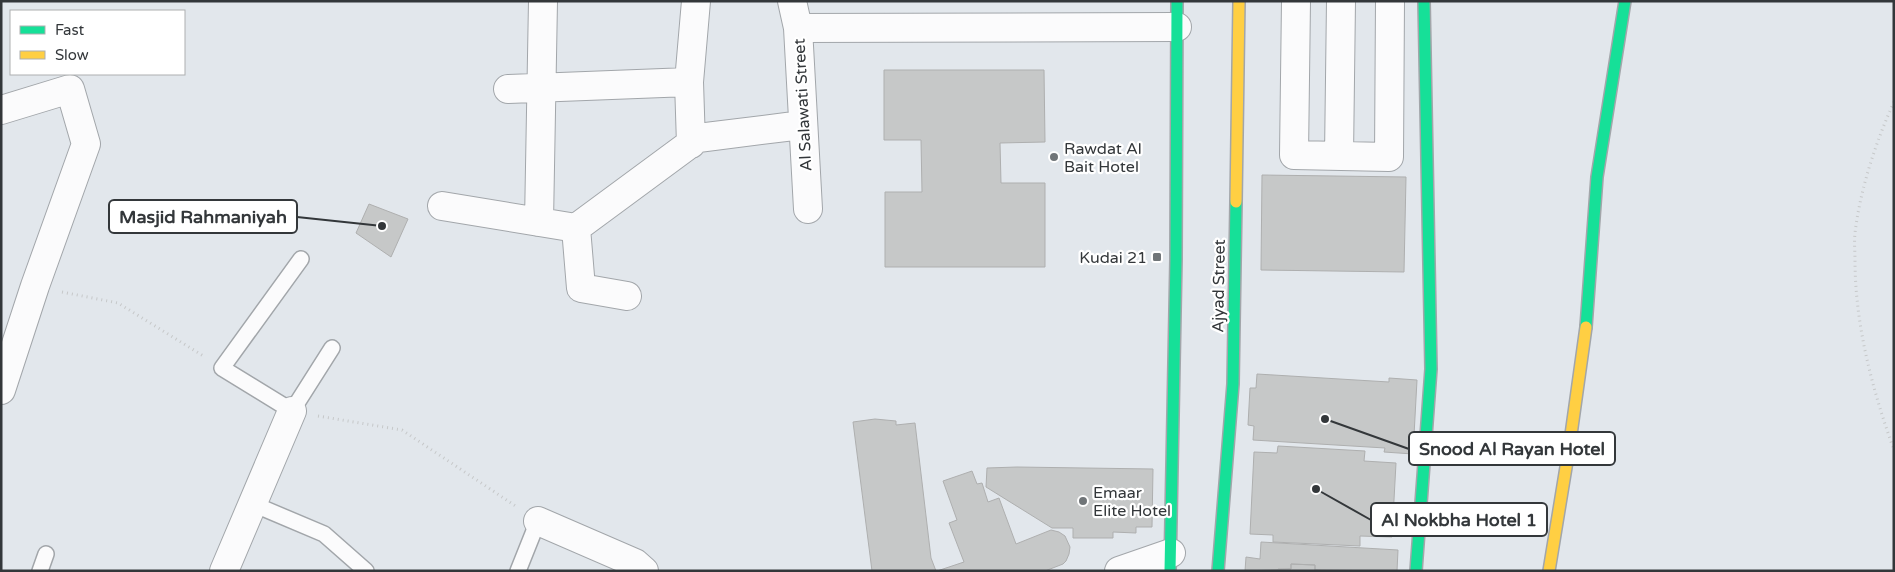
<svg xmlns="http://www.w3.org/2000/svg" width="1895" height="572" font-family="'Varela Round',sans-serif">
  <style>
    .building { fill: #c6c8c8; stroke: #aeafaf }
    .lines { fill: none; stroke-linecap: round; stroke-linejoin: round }
    .lane-casing { stroke: #a2a6aa; stroke-width: 18 }
    .street-casing { stroke: #a2a6aa; stroke-width: 30 }
    .fast-casing { stroke: #a2a6aa; stroke-width: 14 }
    .slow-casing { stroke: #a2a6aa; stroke-width: 14 }
    .path { stroke: #c6c8c9; stroke-width: 3; stroke-dasharray: 1 4; stroke-linecap: butt }
    .lane { stroke: #fbfbfc; stroke-width: 15 }
    .street { stroke: #fbfbfc; stroke-width: 28 }
    .fast { stroke: #16e098; stroke-width: 11 }
    .slow { stroke: #ffcf43; stroke-width: 11 }
    .poi-dot { fill: #707578; stroke: #fff; stroke-width: 2 }
    .labels { text-anchor: middle; stroke-width: 4.5; stroke-linejoin: round; paint-order: stroke }
    .street-label { font-size: 16px; fill: #33373a; stroke: #fff }
    .poi-label { font-size: 16px; fill: #33373a; stroke: #fff; text-anchor: start }
    .leader { fill: none; stroke: #33373a; stroke-width: 2 }
    .callout-dot { fill: #33373a; stroke: #fff; stroke-width: 2 }
    .callout { fill: #fff; stroke: #33373a; stroke-width: 2 }
    .callout-label { font-size: 18px; text-anchor: middle; font-weight: bold; fill: #33373a }
  </style>
  <rect width="100%" height="100%" fill="#e2e7ec"/>
  <path class="building" d="M 884,70 L 1044,70 L 1045,142 L 1000,143 L 1001,183 L 1045,183 L 1045,267 L 885,267 L 885,192 L 922,192 L 921,140 L 884,140 Z
    M 1262,175 L 1406,177 L 1404,272 L 1261,270 Z
    M 369,204 L 408,219 L 391,257 L 356,233 Z
    M 1257,374 L 1389,382 L 1389,378 L 1417,380 L 1413,454 L 1384,452 L 1385,448 L 1253,440 L 1254,426 L 1248,425 L 1250,388 L 1256,388 Z
    M 875,419 L 896,421 L 896,425 L 915,423 L 931,558 L 936,571 L 872,571 L 853,422 Z
    M 1278,446 L 1365,451 L 1364,461 L 1396,463 L 1392,537 L 1360,536 L 1360,546 L 1273,542 L 1273,535 L 1250,534 L 1254,452 L 1277,453 Z
    M 1017,467 L 1153,469 L 1152,527 L 1136,527 L 1136,533 L 1113,532 L 1113,538 L 1073,538 L 1073,528 L 1052,528 L 986,487 L 987,468 Z
    M 972,471 L 977,484 L 982,483 L 988,502 L 999,498 L 1016,544 L 1051,530 L 1059,532 L 1065,536 L 1070,547 L 1069,554 L 1066,561 L 1063,564 L 1045,571 L 937,571 L 964,562 L 949,523 L 957,520 L 943,481 Z
    M 1261,542 L 1398,550 L 1397,571 L 1315,570 L 1315,565 L 1291,564 L 1291,569 L 1245,571 L 1246,557 L 1260,559 Z
    M 1291,564 L 1315,565 L 1315,570 L 1328,571 L 1278,571 L 1278,569 L 1291,569 Z"/>
  <g class="lines">
    <g class="lane-casing">
      <path id="lane" d="M 301,259 L 222,368 L 292,411 L 332,348
        M 253,504 L 324,534 L 366,571
        M 40,571 L 46,554
        M 518,571 L 538,521"/>
    </g>
    <g class="street-casing">
      <path id="street" d="M 792,1 L 798,28 L 808,209
        M 1296,1 L 1294,155 L 1389,157 L 1390,1
        M 798,28 L 1177,27
        M 508,89 L 689,82
        M 1,110 L 70,89 L 86,144 L 35,286 L 1,390
        M 691,144 L 689,82 L 696,1
        M 1339,156 L 1341,1
        M 442,206 L 576,228 L 698,138 L 802,125
        M 539,222 L 543,1
        M 576,228 L 581,288 L 627,296
        M 538,521 L 635,563 L 644,571
        M 224,571 L 292,411
        M 1119,571 L 1171,553"/>
    </g>
    <g class="fast-casing">
      <path id="fast" d="M 1586,327 L 1597,177 L 1625,1
        M 1170,571 L 1176,259 L 1177,1
        M 1218,571 L 1233,384 L 1236,202
        M 1416,571 L 1431,369 L 1424,1"/>
    </g>
    <g class="slow-casing">
      <path id="slow" d="M 1236,202 L 1239,1
        M 1549,571 L 1569,449 L 1586,327"/>
    </g>
    <path class="path" d="M 1894,102 C 1876,141 1860,190 1855,233 C 1854,242 1855,251 1855,260 C 1855,324 1872,389 1894,450
      M 62,292 L 118,303 L 205,357
      M 318,416 L 402,430 L 517,507"/>
    <use href="#lane" class="lane"/>
    <use href="#street" class="street"/>
    <use href="#fast" class="fast"/>
    <use href="#slow" class="slow"/>
  </g>
  <g class="poi-dot">
    <circle cx="1054" cy="157" r="5"/>
    <rect x="1152" y="252" width="10" height="10" rx="2.5"/>
    <circle cx="1083" cy="501" r="5"/>
  </g>
  <g class="labels">
    <g class="street-label">
      <text transform="translate(802 105) rotate(-93)" y="6">Al Salawati Street</text>
      <text transform="translate(1218 286) rotate(-89)" y="6">Ajyad Street</text>
    </g>
    <g class="poi-label">
      <text x="1064" y="154">Rawdat Al<tspan x="1064" dy="18">Bait Hotel</tspan></text>
      <text x="1147" y="263" text-anchor="end">Kudai 21</text>
      <text x="1093" y="498">Emaar<tspan x="1093" dy="18">Elite Hotel</tspan></text>
    </g>
  </g>
  <path class="leader" d="M382 226L297 217M1325 419L1409 449M1316 489L1371 520"/>
  <g class="callout-dot">
    <circle cx="382" cy="226" r="5"/>
    <circle cx="1325" cy="419" r="5"/>
    <circle cx="1316" cy="489" r="5"/>
  </g>
  <g class="callout">
    <rect x="109" y="200" width="188" height="33" rx="5"/>
    <rect x="1409" y="432" width="206" height="33" rx="5"/>
    <rect x="1371" y="503" width="176" height="33" rx="5"/>
  </g>
  <g class="callout-label">
    <text x="203" y="223">Masjid Rahmaniyah</text>
    <text x="1512" y="455">Snood Al Rayan Hotel</text>
    <text x="1459" y="526">Al Nokbha Hotel 1</text>
  </g>
  <rect width="1895" height="572" fill="none" stroke="#33373a" stroke-width="5"/>
  <rect x="10" y="10" width="175" height="65" fill="#ffffff" stroke="#adafb0"/>
  <rect x="20" y="26" width="25" height="8" fill="#16e098" stroke="#adafb0"/>
  <text x="55" y="35" font-size="15" fill="#33373a">Fast</text>
  <rect x="20" y="51" width="25" height="8" fill="#ffcf43" stroke="#adafb0"/>
  <text x="55" y="60" font-size="15" fill="#33373a">Slow</text>
</svg>
